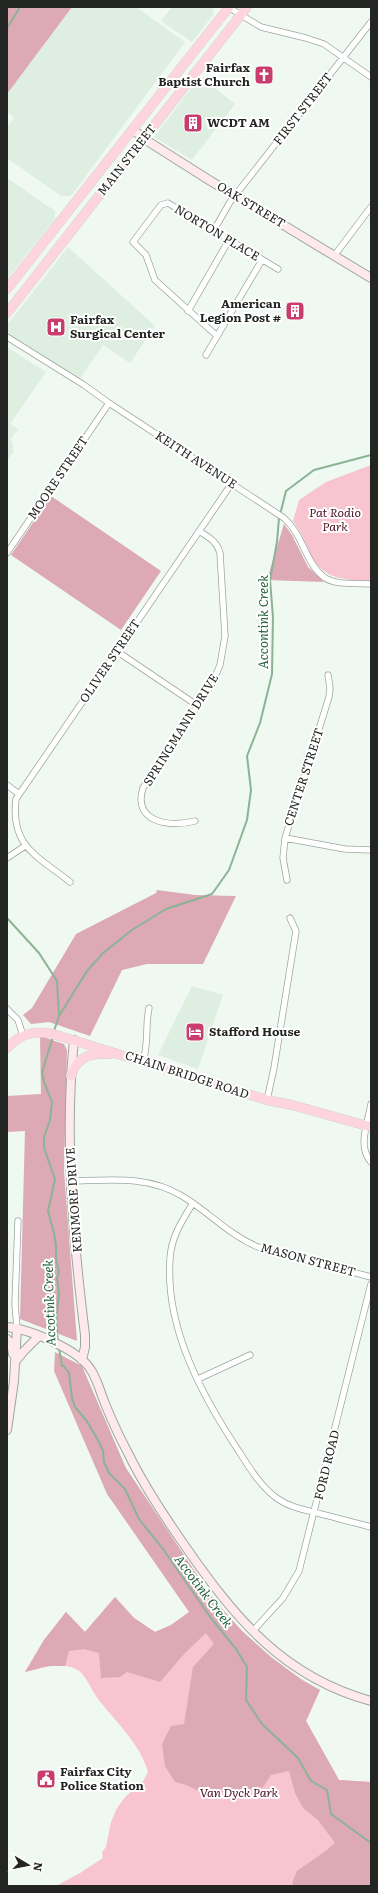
<svg xmlns="http://www.w3.org/2000/svg" width="378" height="1893" font-family="Literata,serif">
  <style>
    .built { fill: #deefe2 }
    .green { fill: #f7c4d0 }
    .forest { fill: #dca9b4 }
    .lines { fill: none; stroke-linecap: round; stroke-linejoin: round }
    .stream { stroke: #8bb395; stroke-width: 2 }
    .street-casing { stroke: #9da69f; stroke-width: 7 }
    .secondary-casing { stroke: #9da69f; stroke-width: 10 }
    .primary-casing { stroke: #d3d3d3; stroke-width: 10 }
    .street { stroke: #fff; stroke-width: 5.5 }
    .secondary { stroke: #feeaee; stroke-width: 8 }
    .primary { stroke: #fed5de; stroke-width: 9 }
    .labels { text-anchor: middle; stroke-width: 4; stroke-linejoin: round; paint-order: stroke }
    .poi-label { font-size: 12px; font-weight: bold; fill: #222522; stroke: #fff; text-anchor: start }
    .street-label { font-size: 12px; fill: #222522; stroke: #fff }
    .park-label { font-size: 12px; font-style: italic; fill: #4e1126; stroke: #fff }
    .water-label { font-size: 13px; font-style: italic; fill: #25633c; stroke: #fff }
  </style>
  <rect width="100%" height="100%" fill="#eff9f1"/>
  <path class="built" d="M 72,7 L 136,7 L 185,42 L 71,196 L 61,196 L 7,158 L 7,127 L 14,118 L 7,112 L 7,94 Z
    M 172,7 L 212,7 L 214,14 L 192,42 L 161,21 Z
    M 200,77 L 235,104 L 192,160 L 154,137 Z
    M 7,178 L 55,211 L 55,219 L 7,279 Z
    M 68,247 L 155,326 L 130,363 L 103,345 L 79,380 L 7,333 L 7,325 Z
    M 7,347 L 46,372 L 10,424 L 18,429 L 10,440 L 12,442 L 14,451 L 7,461 Z
    M 192,986 L 223,995 L 198,1069 L 158,1055 Z"/>
  <path class="green" d="M 371,465 L 371,581 C 346,580 323,580 310,554 C 305,542 301,531 293,521 L 299,500 L 326,482 Z
    M 115,1597 L 134,1618 L 155,1632 L 171,1625 L 212,1597 C 241,1634 278,1667 320,1690 L 306,1721 L 339,1780 L 371,1782 L 371,1886 L 56,1886 L 80,1873 L 103,1858 L 102,1852 L 106,1847 L 111,1822 L 117,1808 L 126,1796 L 142,1783 L 148,1772 C 139,1741 114,1721 96,1696 C 91,1689 86,1676 79,1671 C 64,1660 41,1668 25,1672 L 44,1640 L 66,1612 L 85,1632 Z"/>
  <path class="forest" d="M 7,7 L 72,7 L 7,94 Z
    M 51,496 L 161,571 L 121,630 L 11,555 Z
    M 284,524 L 292,535 L 308,567 L 324,582 L 267,580 Z
    M 157,890 L 195,895 L 236,896 L 203,964 L 147,964 L 122,970 L 90,1036 L 49,1022 L 31,1024 L 23,1015 L 32,1008 L 76,934 L 156,893 Z
    M 40,1036 L 64,1044 L 67,1050 L 64,1171 L 77,1341 L 20,1319 L 25,1131 L 7,1132 L 7,1096 L 41,1094 Z
    M 55,1352 L 82,1366 L 126,1468 L 212,1597 L 242,1631 L 271,1657 L 302,1680 L 320,1690 L 306,1721 L 339,1780 L 371,1782 L 371,1886 L 294,1886 L 292,1883 L 297,1871 L 327,1850 L 335,1843 L 318,1820 L 303,1808 L 295,1793 L 289,1771 L 271,1775 L 263,1787 L 235,1793 L 223,1792 L 215,1797 C 201,1793 190,1785 175,1782 L 165,1766 L 162,1744 L 171,1726 L 184,1724 L 193,1667 L 214,1644 L 206,1633 L 185,1653 L 160,1682 L 127,1672 L 120,1677 L 101,1678 L 99,1653 L 84,1649 L 69,1651 L 65,1666 L 48,1666 L 25,1672 L 44,1640 L 66,1612 L 85,1632 L 115,1597 L 134,1618 L 155,1632 L 171,1625 L 189,1612 L 107,1494 L 54,1371 Z"/>
  <g class="lines">
    <path class="stream" d="M 7,28 L 20,7
      M 281,511 L 286,491 L 314,470 L 371,455
      M 7,918 L 39,953 L 57,981 L 59,1016 L 54,1031
      M 59,1016 L 87,971 L 103,953 L 132,930 L 166,909 L 212,894 L 229,870 L 247,820 L 251,790 L 247,756 L 260,723 L 272,674 L 273,617 L 270,580 L 277,542 L 279,518
      M 53,1037 L 42,1072 L 44,1082 L 52,1102 L 50,1120 L 44,1137 L 44,1148 L 55,1179 L 48,1211 L 54,1233 L 56,1246 L 56,1260 L 59,1272 L 57,1278 L 59,1294 L 56,1321 L 58,1342
      M 59,1348 L 62,1366 L 64,1366 L 69,1373 L 72,1398 L 75,1407 L 86,1420 L 98,1440 L 103,1451 L 104,1462 L 109,1473 L 125,1489 L 139,1519 L 163,1549 L 211,1618 L 236,1649 L 247,1667 L 246,1700 L 262,1724 L 298,1758 L 311,1781 L 327,1790 L 331,1814 L 371,1843"/>
    <g class="street-casing">
      <path id="street" d="M 228,7 L 261,27 L 306,38 L 324,44 L 371,77
        M 214,230 L 230,202 L 371,22
        M 334,256 L 371,207
        M 188,311 L 229,240
        M 217,336 L 155,280 L 146,255 L 133,242 L 161,205 L 168,203 L 278,269
        M 7,337 L 84,385 L 109,403 L 284,518 C 293,526 298,535 303,546 C 321,586 330,583 371,584
        M 206,355 L 262,260
        M 7,553 L 109,403
        M 118,652 L 198,706
        M 7,785 L 19,794
        M 195,821 C 170,828 132,822 143,788 L 212,684 L 220,665 L 225,636 L 220,553 C 217,541 208,537 199,531
        M 285,838 L 345,849 L 371,850
        M 7,858 L 25,846
        M 287,880 L 283,858 L 285,838 L 329,697 L 330,688 L 328,675
        M 70,882 C 38,856 10,847 16,799 L 232,483
        M 7,1009 L 18,1020 L 23,1036
        M 143,1061 C 149,1043 145,1026 149,1008
        M 267,1100 L 274,1068 L 296,931 L 290,918
        M 371,1104 C 368,1122 357,1147 371,1162
        M 72,1181 C 109,1180 148,1175 182,1196 C 209,1212 229,1235 258,1247 L 371,1277
        M 193,1203 C 182,1221 171,1237 170,1259 C 165,1328 202,1396 240,1453 C 250,1469 262,1488 278,1499 C 291,1508 306,1510 321,1514 C 338,1518 354,1523 371,1527
        M 17,1328 L 15,1304 L 18,1221
        M 198,1379 L 250,1355
        M 253,1631 L 283,1598 L 299,1571 L 371,1284"/>
    </g>
    <g class="secondary-casing">
      <path id="secondary" d="M 133,130 L 149,142 L 209,180 L 371,278
        M 74,1040 C 64,1138 73,1238 85,1335 L 85,1347 L 82,1360
        M 7,1327 C 30,1329 79,1350 91,1370 C 97,1379 100,1391 104,1401 C 111,1419 119,1436 128,1453 C 144,1486 164,1516 185,1546 C 235,1618 283,1677 371,1701
        M 7,1339 L 11,1343 L 13,1354
        M 15,1362 L 23,1352 L 39,1336
        M 7,1430 L 14,1381 L 17,1328"/>
    </g>
    <g class="primary-casing">
      <path id="primary" d="M 7,289 L 229,7
        M 7,313 L 247,7
        M 7,1048 C 20,1034 34,1030 53,1034 L 267,1100 L 292,1105 L 371,1127
        M 71,1076 C 77,1056 91,1053 110,1054"/>
    </g>
    <use href="#street" class="street"/>
    <use href="#secondary" class="secondary"/>
    <use href="#primary" class="primary"/>
  </g>
  <defs>
    <g id="church-square" transform="scale(1)"><rect x="-9" y="-9" width="18" height="18" rx="4" fill="#c93d6e" stroke="#fff"/><path d="M-1.2-6h2.4v3.5h3.3v2.4h-3.3V6h-2.4V-.1h-3.3v-2.4h3.3Z" fill="#fff"/></g>
    <g id="building-square" transform="scale(1)"><rect x="-9" y="-9" width="18" height="18" rx="4" fill="#c93d6e" stroke="#fff"/><path d="M-4-6H4V6H1V3H-1V6H-4ZM-2.5-4.3h1.7v1.8h-1.7ZM.8-4.3h1.7v1.8H.8ZM-2.5-1h1.7V.8h-1.7ZM.8-1h1.7V.8H.8Z" fill="#fff"/></g>
    <g id="hospital-square" transform="scale(1)"><rect x="-9" y="-9" width="18" height="18" rx="4" fill="#c93d6e" stroke="#fff"/><path d="M-5-5h3v3.5h4V-5h3V5h-3V1.5h-4V5h-3Z" fill="#fff"/></g>
    <g id="hotel-square" transform="scale(1)"><rect x="-9" y="-9" width="18" height="18" rx="4" fill="#c93d6e" stroke="#fff"/><path d="M-6-4.5h1.5V1H6V5H4.5V3h-9V5H-6ZM-4 0a1.8 1.8 0 1 1 3.6 0ZM.5 0V-2.5h3Q6-2.5 6 0Z" fill="#fff"/></g>
    <g id="civic-square" transform="scale(1)"><rect x="-9" y="-9" width="18" height="18" rx="4" fill="#c93d6e" stroke="#fff"/><path d="M-.6-6.5H3V-4.5H.6V-3L4-1V1h2V6H-6V1h2V-1L-.6-3ZM-1.2 2.5V6h2.4V2.5Z" fill="#fff"/></g>
  </defs>
  <g fill-rule="evenodd">
    <use href="#church-square" x="264" y="75"/>
    <use href="#building-square" x="193" y="123"/>
    <use href="#building-square" x="295" y="311"/>
    <use href="#hospital-square" x="56" y="327"/>
    <use href="#hotel-square" x="195" y="1032"/>
    <use href="#civic-square" x="46" y="1779"/>
  </g>
  <g class="labels">
    <g class="poi-label">
      <text x="250" y="72" text-anchor="end">Fairfax<tspan x="250" dy="14">Baptist Church</tspan></text>
      <text x="207" y="127">WCDT AM</text>
      <text x="281" y="308" text-anchor="end">American<tspan x="281" dy="14">Legion Post #</tspan></text>
      <text x="70" y="324">Fairfax<tspan x="70" dy="14">Surgical Center</tspan></text>
      <text x="209" y="1036">Stafford House</text>
      <text x="60" y="1776">Fairfax City<tspan x="60" dy="14">Police Station</tspan></text>
    </g>
    <g class="street-label">
      <text transform="translate(303 109) rotate(-52)" y="4">FIRST STREET</text>
      <text transform="translate(127 160) rotate(-52)" y="4">MAIN STREET</text>
      <text transform="translate(251 205) rotate(31)" y="4">OAK STREET</text>
      <text transform="translate(217 233) rotate(31)" y="4">NORTON PLACE</text>
      <text transform="translate(196 460) rotate(33)" y="4">KEITH AVENUE</text>
      <text transform="translate(58 478) rotate(-56)" y="4">MOORE STREET</text>
      <text transform="translate(110 661) rotate(-56)" y="4">OLIVER STREET</text>
      <text transform="translate(181 730) rotate(-58)" y="4">SPRINGMANN DRIVE</text>
      <text transform="translate(304 777) rotate(-72)" y="4">CENTER STREET</text>
      <text transform="translate(187 1075) rotate(18)" y="4">CHAIN BRIDGE ROAD</text>
      <text transform="translate(74 1200) rotate(-94)" y="4">KENMORE DRIVE</text>
      <text transform="translate(308 1260) rotate(15)" y="4">MASON STREET</text>
      <text transform="translate(327 1465) rotate(-76)" y="4">FORD ROAD</text>
    </g>
    <g class="park-label">
      <text x="335" y="517">Pat Rodio<tspan x="335" dy="14">Park</tspan></text>
      <text x="239" y="1797">Van Dyck Park</text>
    </g>
    <g class="water-label">
      <text transform="translate(263 622) rotate(-90)" y="5">Accontink Creek</text>
      <text transform="translate(49 1303) rotate(-92)" y="5">Accotink Creek</text>
      <text transform="translate(204 1591) rotate(53)" y="5">Accotink Creek</text>
    </g>
  </g>
  <rect width="378" height="1893" fill="none" stroke="#222522" stroke-width="16"/>
  <g transform="translate(28 1865) rotate(100)" stroke="#ffffff" stroke-width="3" paint-order="stroke">
  <path d="M0-3L7 15L0 10L-7 15Z" fill="#222522"/>
  <text y="-6" font-size="11" font-weight="bold" text-anchor="middle" fill="#222522">N</text>
  </g>
</svg>
